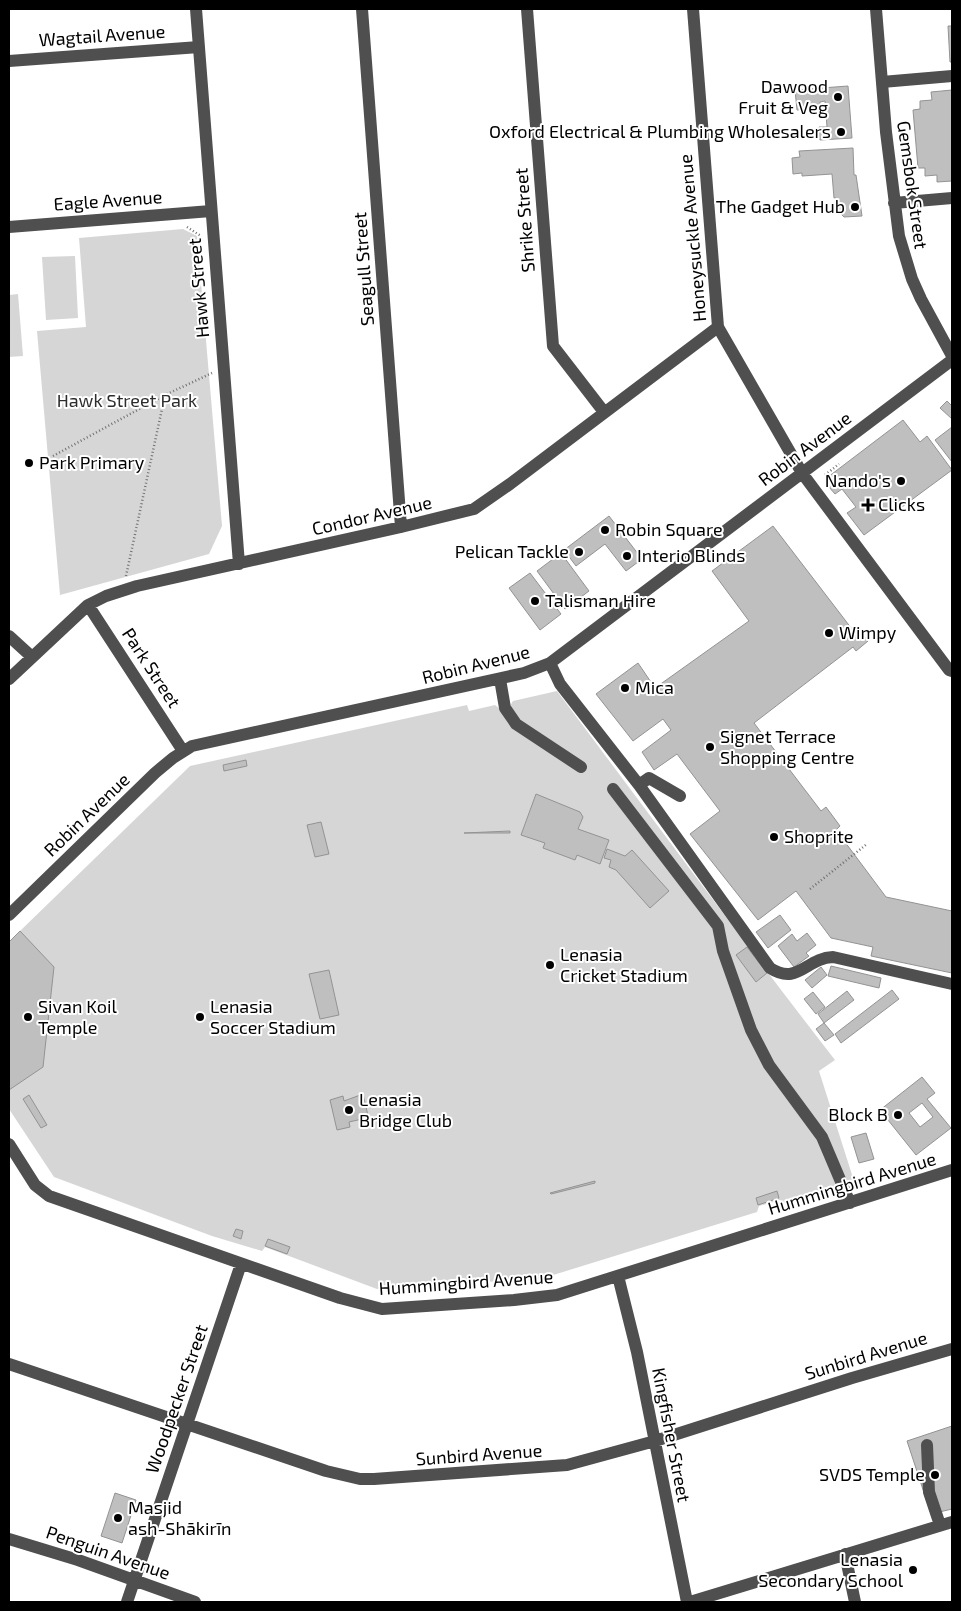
<svg xmlns="http://www.w3.org/2000/svg" width="961" height="1611" font-family="'Exo 2',sans-serif">
  <style>
    .green { fill: #d6d6d6 }
    .building { fill: #bfbfbf; stroke: #939393; fill-rule: evenodd }
    .lines { fill: none; stroke-linecap: round; stroke-linejoin: round }
    .path { stroke: #717171; stroke-width: 2.5; stroke-dasharray: 1 2.5; stroke-linecap: butt }
    .minor { stroke: #4f4f4f; stroke-width: 12 }
    .poi-dot { fill: #000; stroke: #fff; stroke-width: 2 }
    .labels { text-anchor: middle; stroke-width: 4; stroke-linejoin: round; paint-order: stroke }
    .street-label { font-size: 18px; fill: #000; stroke: #fff }
    .poi-label { font-size: 18px; fill: #000; stroke: #fff; text-anchor: start }
    .park-label { font-size: 18px; fill: #2d2d2d; stroke: #fff }
  </style>
  <rect width="100%" height="100%" fill="#fff"/>
  <path class="green" d="M 183,229 L 197,236 L 222,526 L 209,554 L 60,595 L 37,331 L 86,327 L 79,238 Z
    M 75,256 L 78,318 L 46,320 L 42,257 Z
    M 18,294 L 23,356 L 9,357 L 9,295 Z
    M 557,691 C 650,815 741,939 835,1060 L 819,1071 L 854,1181 L 784,1203 L 780,1200 L 759,1206 L 757,1212 L 537,1280 L 417,1284 L 377,1289 L 265,1247 L 262,1251 L 212,1236 L 54,1177 L 9,1109 L 9,1090 L 43,1066 L 20,931 L 190,766 L 467,705 L 469,711 L 495,705 L 500,709 L 510,706 L 513,701 Z"/>
  <path class="building" d="M 948,26 L 952,26 L 952,62 L 950,62 Z
    M 848,86 L 852,138 L 820,140 L 819,127 L 827,127 L 825,101 L 820,102 L 820,108 L 797,110 L 795,90 Z
    M 952,90 L 952,181 L 937,182 L 937,175 L 925,176 L 925,168 L 918,168 L 913,110 L 920,109 L 920,101 L 932,100 L 931,92 Z
    M 853,148 L 854,175 L 856,175 L 862,216 L 844,217 L 838,211 L 836,198 L 834,198 L 832,174 L 802,176 L 802,173 L 793,174 L 792,158 L 800,157 L 799,151 Z
    M 947,401 L 952,406 L 952,419 L 940,408 Z
    M 903,420 L 920,442 L 927,436 L 952,470 L 864,535 L 847,513 L 856,507 L 842,489 L 835,494 L 829,487 L 828,477 Z
    M 952,427 L 952,462 L 935,440 Z
    M 609,516 L 642,559 L 626,571 L 605,544 L 576,566 L 564,550 Z
    M 773,526 L 855,633 L 859,630 L 868,641 L 856,651 L 853,647 L 754,723 L 821,811 L 826,807 L 840,826 L 836,830 L 886,897 L 952,911 L 952,973 L 871,956 L 873,947 L 831,938 L 796,891 L 758,920 L 690,834 L 720,811 L 677,754 L 654,770 L 642,752 L 671,730 L 663,719 L 633,741 L 596,694 L 638,663 L 655,688 L 749,621 L 712,571 Z
    M 561,553 L 589,591 L 565,609 L 537,571 Z
    M 530,573 L 561,614 L 540,630 L 509,588 Z
    M 246,760 L 247,766 L 224,771 L 223,765 Z
    M 536,794 L 580,812 L 583,817 L 578,829 L 609,840 L 600,864 L 577,855 L 575,860 L 543,848 L 545,843 L 521,835 Z
    M 321,822 L 329,854 L 315,857 L 307,825 Z
    M 510,831 L 510,833 L 464,833 Z
    M 607,849 L 625,856 L 632,850 L 669,891 L 650,908 L 616,870 L 609,867 L 611,860 L 604,858 Z
    M 780,915 L 791,930 L 768,948 L 756,932 Z
    M 20,931 L 54,967 L 43,1067 L 9,1090 L 9,942 Z
    M 807,933 L 816,945 L 806,953 L 809,956 L 794,967 L 778,946 L 792,934 L 797,941 Z
    M 747,947 L 767,973 L 756,982 L 736,955 Z
    M 831,966 L 881,978 L 879,988 L 828,976 Z
    M 821,967 L 827,975 L 812,988 L 805,980 Z
    M 329,970 L 339,1015 L 320,1019 L 309,974 Z
    M 892,990 L 899,999 L 841,1043 L 835,1034 Z
    M 847,991 L 854,1000 L 824,1023 L 818,1014 Z
    M 813,992 L 825,1007 L 816,1014 L 804,999 Z
    M 824,1023 L 834,1035 L 825,1041 L 816,1029 Z
    M 922,1077 L 935,1093 L 927,1099 L 951,1128 L 916,1155 L 880,1110 ZM 922,1103 L 933,1117 L 920,1127 L 909,1113 Z
    M 363,1094 L 369,1120 L 363,1122 L 362,1119 L 349,1122 L 350,1127 L 337,1130 L 330,1100 L 343,1096 L 344,1101 Z
    M 29,1095 L 47,1125 L 41,1128 L 23,1099 Z
    M 866,1133 L 874,1159 L 859,1163 L 851,1137 Z
    M 595,1181 L 595,1183 L 551,1194 L 550,1193 Z
    M 777,1191 L 779,1198 L 758,1205 L 756,1198 Z
    M 236,1229 L 243,1231 L 241,1239 L 233,1236 Z
    M 268,1239 L 290,1247 L 287,1254 L 265,1246 Z
    M 952,1426 L 952,1509 L 931,1514 L 907,1441 Z
    M 115,1493 L 136,1500 L 122,1543 L 101,1536 Z"/>
  <g class="lines">
    <path class="path" d="M 187,227 L 201,236
      M 53,456 L 165,395 L 212,373
      M 825,475 L 839,464
      M 126,576 L 165,395
      M 810,889 L 867,844"/>
    <path class="minor" d="M 196,9 L 239,564
      M 362,9 L 401,527
      M 527,9 L 553,346 L 604,412
      M 693,9 L 718,327 L 802,473 L 949,670 L 952,671
      M 876,9 L 886,132 L 899,236 L 912,279 L 921,299 L 952,356
      M 9,61 L 199,47
      M 882,82 L 952,76
      M 894,203 L 952,198
      M 9,227 L 211,211
      M 88,605 L 183,751
      M 9,636 L 32,657
      M 550,663 L 560,684 L 639,785 L 649,778 L 680,796
      M 9,679 L 88,605 L 106,596 L 137,586 L 401,527 L 474,509 L 510,484 L 718,327
      M 500,679 L 505,708 L 516,724 L 581,767
      M 639,785 L 770,968 C 798,986 806,958 833,957 L 952,984
      M 613,789 L 718,926 L 723,951 L 751,1030 L 769,1065 L 822,1137 L 850,1203
      M 9,915 L 155,773 L 173,758 L 192,746 L 524,673 L 550,663 L 952,360
      M 9,1144 L 35,1185 L 49,1196 L 340,1298 L 382,1309 L 514,1300 L 557,1295 L 952,1170
      M 618,1276 L 637,1352 L 687,1602
      M 9,1364 L 326,1471 L 360,1479 L 374,1479 L 567,1465 L 655,1441 L 852,1378 L 952,1349
      M 927,1445 L 929,1492 L 940,1525
      M 9,1539 L 78,1560 L 195,1602
      M 845,1554 L 855,1602
      M 127,1602 L 241,1264
      M 690,1602 L 952,1522"/>
  </g>
  <g class="poi-dot">
    <circle cx="838" cy="97" r="5"/>
    <circle cx="841" cy="132" r="5"/>
    <circle cx="855" cy="207" r="5"/>
    <circle cx="29" cy="463" r="5"/>
    <circle cx="901" cy="481" r="5"/>
    <path d="M865.5 497.5h5v5h5v5h-5v5h-5v-5h-5v-5h5z"/>
    <circle cx="605" cy="530" r="5"/>
    <circle cx="579" cy="552" r="5"/>
    <circle cx="627" cy="556" r="5"/>
    <circle cx="535" cy="601" r="5"/>
    <circle cx="829" cy="633" r="5"/>
    <circle cx="625" cy="688" r="5"/>
    <circle cx="710" cy="747" r="5"/>
    <circle cx="774" cy="837" r="5"/>
    <circle cx="550" cy="965" r="5"/>
    <circle cx="28" cy="1017" r="5"/>
    <circle cx="200" cy="1017" r="5"/>
    <circle cx="349" cy="1110" r="5"/>
    <circle cx="898" cy="1115" r="5"/>
    <circle cx="935" cy="1475" r="5"/>
    <circle cx="118" cy="1518" r="5"/>
    <circle cx="913" cy="1570" r="5"/>
  </g>
  <g class="labels">
    <g class="street-label">
      <text transform="translate(102 36) rotate(-4)" y="6">Wagtail Avenue</text>
      <text transform="translate(912 185) rotate(82)" y="6">Gemsbok Street</text>
      <text transform="translate(108 201) rotate(-4)" y="6">Eagle Avenue</text>
      <text transform="translate(525 220) rotate(-94)" y="6">Shrike Street</text>
      <text transform="translate(693 238) rotate(-95)" y="6">Honeysuckle Avenue</text>
      <text transform="translate(364 269) rotate(-94)" y="6">Seagull Street</text>
      <text transform="translate(199 288) rotate(-95)" y="6">Hawk Street</text>
      <text transform="translate(805 449) rotate(-37)" y="6">Robin Avenue</text>
      <text transform="translate(372 516) rotate(-13)" y="6">Condor Avenue</text>
      <text transform="translate(476 665) rotate(-14)" y="6">Robin Avenue</text>
      <text transform="translate(151 668) rotate(57)" y="6">Park Street</text>
      <text transform="translate(87 815) rotate(-44)" y="6">Robin Avenue</text>
      <text transform="translate(852 1184) rotate(-17)" y="6">Hummingbird Avenue</text>
      <text transform="translate(466 1283) rotate(-4)" y="6">Hummingbird Avenue</text>
      <text transform="translate(866 1356) rotate(-17)" y="6">Sunbird Avenue</text>
      <text transform="translate(177 1399) rotate(-71)" y="6">Woodpecker Street</text>
      <text transform="translate(671 1435) rotate(79)" y="6">Kingfisher Street</text>
      <text transform="translate(479 1455) rotate(-4)" y="6">Sunbird Avenue</text>
      <text transform="translate(108 1553) rotate(19)" y="6">Penguin Avenue</text>
    </g>
    <g class="poi-label">
      <text x="828" y="93" text-anchor="end">Dawood<tspan x="828" dy="21">Fruit &amp; Veg</tspan></text>
      <text x="831" y="138" text-anchor="end">Oxford Electrical &amp; Plumbing Wholesalers</text>
      <text x="845" y="213" text-anchor="end">The Gadget Hub</text>
      <text x="39" y="469">Park Primary</text>
      <text x="891" y="487" text-anchor="end">Nando's</text>
      <text x="878" y="511">Clicks</text>
      <text x="615" y="536">Robin Square</text>
      <text x="569" y="558" text-anchor="end">Pelican Tackle</text>
      <text x="637" y="562">Interio Blinds</text>
      <text x="545" y="607">Talisman Hire</text>
      <text x="839" y="639">Wimpy</text>
      <text x="635" y="694">Mica</text>
      <text x="720" y="743">Signet Terrace<tspan x="720" dy="21">Shopping Centre</tspan></text>
      <text x="784" y="843">Shoprite</text>
      <text x="560" y="961">Lenasia<tspan x="560" dy="21">Cricket Stadium</tspan></text>
      <text x="38" y="1013">Sivan Koil<tspan x="38" dy="21">Temple</tspan></text>
      <text x="210" y="1013">Lenasia<tspan x="210" dy="21">Soccer Stadium</tspan></text>
      <text x="359" y="1106">Lenasia<tspan x="359" dy="21">Bridge Club</tspan></text>
      <text x="888" y="1121" text-anchor="end">Block B</text>
      <text x="925" y="1481" text-anchor="end">SVDS Temple</text>
      <text x="128" y="1514">Masjid<tspan x="128" dy="21">ash-Shākirīn</tspan></text>
      <text x="903" y="1566" text-anchor="end">Lenasia<tspan x="903" dy="21">Secondary School</tspan></text>
    </g>
    <g class="park-label">
      <text x="127" y="407">Hawk Street Park</text>
    </g>
  </g>
  <rect width="961" height="1611" fill="none" stroke="#000000" stroke-width="20"/>
</svg>
